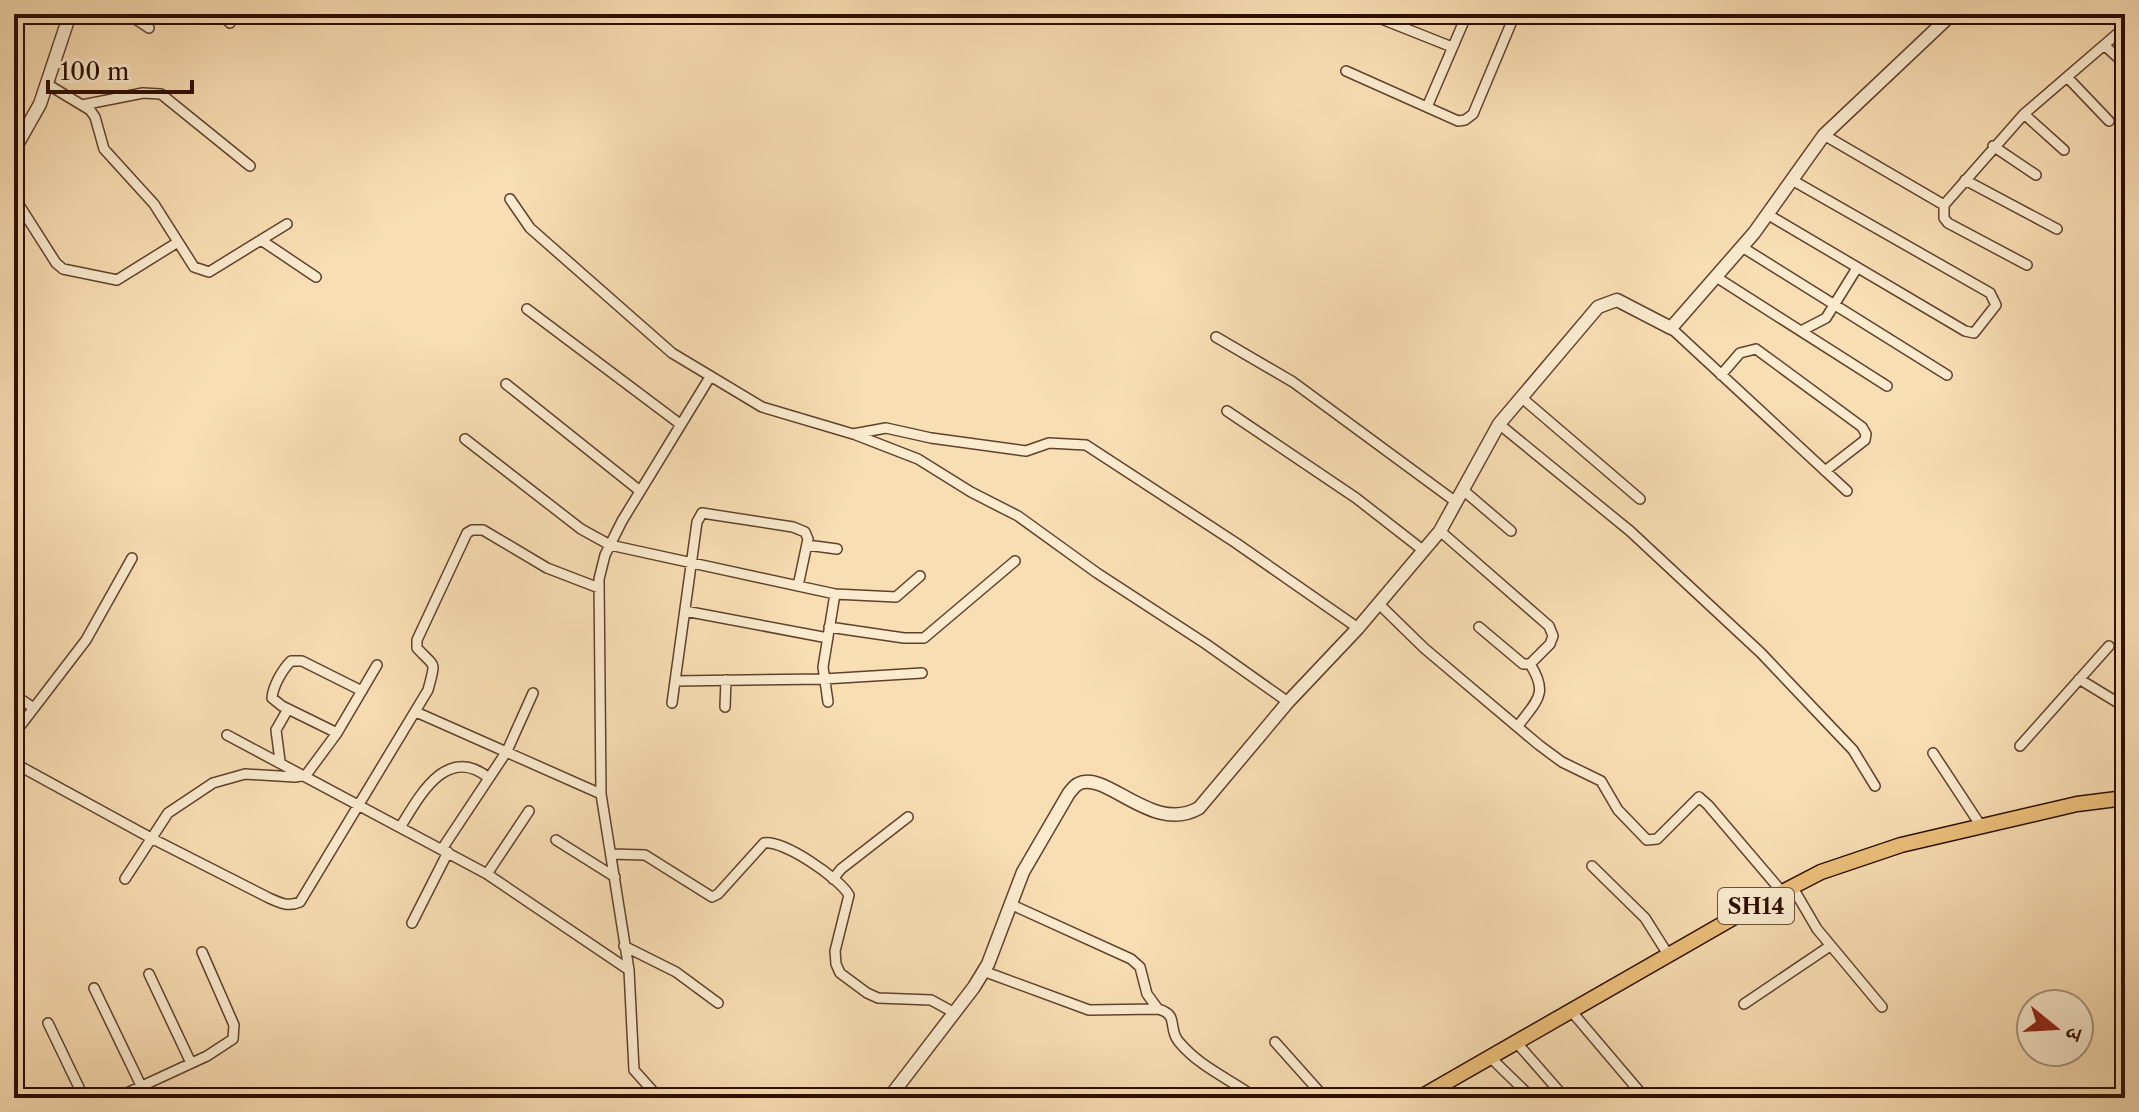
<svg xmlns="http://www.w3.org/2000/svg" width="2139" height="1112" font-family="'Libre Caslon Text','Noto Serif Devanagari',serif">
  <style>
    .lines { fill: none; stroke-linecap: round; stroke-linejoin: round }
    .minor-casing { stroke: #60412d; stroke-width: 12 }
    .tertiary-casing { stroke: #60412d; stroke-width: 15 }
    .primary-casing { stroke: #2d0d00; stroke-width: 17 }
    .minor { stroke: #faeace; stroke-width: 9 }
    .tertiary { stroke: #faeace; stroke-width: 12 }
    .primary { stroke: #ecbf7a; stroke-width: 14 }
    .labels { text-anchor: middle; stroke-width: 8; stroke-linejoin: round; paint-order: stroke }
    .shield { fill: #faeace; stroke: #6a4f3e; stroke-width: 2 }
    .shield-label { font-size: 22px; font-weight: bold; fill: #2d0d00 }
  </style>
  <rect width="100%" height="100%" fill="#f8deb3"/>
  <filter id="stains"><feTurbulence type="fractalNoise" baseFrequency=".0025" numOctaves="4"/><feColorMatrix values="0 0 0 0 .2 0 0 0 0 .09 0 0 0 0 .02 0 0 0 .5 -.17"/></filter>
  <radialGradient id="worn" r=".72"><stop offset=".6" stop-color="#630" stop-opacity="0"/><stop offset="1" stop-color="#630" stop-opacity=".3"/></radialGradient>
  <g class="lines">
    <g class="minor-casing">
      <path id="minor" d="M 128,14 L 149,28
        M 220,14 L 230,23
        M 1369,14 L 1452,47
        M 2104,45 L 2125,64
        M 1346,71 L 1458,121 L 1465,120 L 1473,114 L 1515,14
        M 2067,77 L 2109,121
        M 47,84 L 90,110 L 95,117 L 104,149 L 154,204 L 194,267 L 209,272 L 287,224
        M 82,105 L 143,93 L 161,94 L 250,166
        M 1427,107 L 1467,14
        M 2024,114 L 2064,150
        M 1824,135 L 1944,205 L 2024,114 L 2125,27
        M 1993,146 L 2036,175
        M 1965,180 L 2057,229
        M 14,197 L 56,263 L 63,269 L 117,280 L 178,242
        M 510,199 L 530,228 L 672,353 L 762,407 L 853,434 L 886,428 L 931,438 L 1026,451 L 1049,443 L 1086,445 L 1236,543 L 1358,628
        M 1944,205 L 1944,218 L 1948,223 L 2027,265
        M 1767,214 L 1965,331 L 1974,333 L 1996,305 L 1990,293 L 1792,180
        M 261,240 L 316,277
        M 1742,247 L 1947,375
        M 1716,277 L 1887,386
        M 527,309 L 680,424
        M 1671,328 L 1847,491
        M 1801,331 L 1826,318 L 1857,268
        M 1216,337 L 1293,382 L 1456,502
        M 1721,375 L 1740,353 L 1756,349 L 1862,427 L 1866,434 L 1865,440 L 1825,471
        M 506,384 L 640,491
        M 1522,398 L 1640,499
        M 1227,411 L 1356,498 L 1424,551
        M 1499,424 L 1630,531 L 1761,653 L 1853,750 L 1875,786
        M 14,427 L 19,430
        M 856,435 L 918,459 L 971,492 L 1018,516 L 1097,573 L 1206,644 L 1288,702
        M 465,439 L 581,529 L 610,545 L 835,594 L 896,597 L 920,576
        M 1463,490 L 1511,531
        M 1440,531 L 1549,626 L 1553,636 L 1550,644 L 1530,664 L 1523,664 L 1479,627
        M 807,545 L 837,549
        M 1379,604 L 1424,648 L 1539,745 L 1562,762 L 1601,781 L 1618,810 L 1647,840 L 1657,839 L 1699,797 L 1708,805 L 1783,893
        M 685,611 L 828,638
        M 829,627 L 904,638 L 924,638 L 1015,561
        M 2079,679 L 2125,707
        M 675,681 L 824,679 L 922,673
        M 14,695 L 34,708
        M 828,702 L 823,667 L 835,594
        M 672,703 L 697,522 L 702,513 L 793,527 L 805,532 L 808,539 L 798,586
        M 725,707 L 726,680
        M 416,712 L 601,794
        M 1518,726 C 1537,700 1549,694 1530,664
        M 337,733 L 282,706 L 272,698 C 273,686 282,670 291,661 L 302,661 L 362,691
        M 14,734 L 86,640 L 132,558
        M 227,735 L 487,874 L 629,970
        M 2020,746 L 2109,646
        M 1933,753 L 1981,826
        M 280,761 L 276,730 L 288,709
        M 14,763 L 151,838 L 269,898 C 280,903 288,907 300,902 L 428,690 C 436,659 436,669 417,648 L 417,640 L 467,533 L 472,530 L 483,530 L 547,568 L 599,588
        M 401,826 C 420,795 447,744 489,778
        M 556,840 L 615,877
        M 442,849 L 507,751 L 533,693
        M 611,854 L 645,855 L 712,897 L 718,894 L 764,843 C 784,840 839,878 849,895 L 835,951 L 836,964 L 840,973 L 867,993 L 878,998 L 931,1000 L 953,1012
        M 1592,866 L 1645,918 L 1669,956
        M 487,874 L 529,811
        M 125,879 L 168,813 L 213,783 L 245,774 L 295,777 L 306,775 L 337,733 L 377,665
        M 833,879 L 841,869 L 908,817
        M 1793,888 L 1817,929 L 1882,1007
        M 1010,904 L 1131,959 L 1140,967 L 1147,994 L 1158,1009
        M 412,923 L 448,852
        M 624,946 L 676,972 L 718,1003
        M 983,971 L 1089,1010 L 1158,1009 C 1180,1015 1167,1028 1179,1042 C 1201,1068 1230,1079 1256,1098
        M 149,974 L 191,1063
        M 94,988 L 147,1098
        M 1744,1004 L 1830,946
        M 1572,1012 L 1645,1098
        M 48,1023 L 84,1098
        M 1275,1042 L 1325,1098
        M 1517,1043 L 1565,1098
        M 1491,1058 L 1532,1098
        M 116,1098 L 207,1056 L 233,1039 L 234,1025 L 202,952
        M 659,1098 L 634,1070 L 629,970 L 601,794 L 599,579 L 605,555 L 622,521 L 710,377"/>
    </g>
    <g class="tertiary-casing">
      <path id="tertiary" d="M 14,150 L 40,104 L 70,14
        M 889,1098 L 974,987 L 988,964 L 1023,872 L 1069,793 C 1072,790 1074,786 1078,784 C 1106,769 1152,835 1199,808 L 1288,702 L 1358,628 L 1440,531 L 1499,424 L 1598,307 L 1617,300 L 1671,328 L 1754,233 L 1824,135 L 1952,14"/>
    </g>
    <g class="primary-casing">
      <path id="primary" d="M 1419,1098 L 1740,914 L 1821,872 L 1901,845 L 2077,804 L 2125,798"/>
    </g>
    <use href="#minor" class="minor"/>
    <use href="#tertiary" class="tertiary"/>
    <use href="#primary" class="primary"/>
  </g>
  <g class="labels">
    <rect class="shield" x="1718" y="888" width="76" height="36" rx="6"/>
    <g class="shield-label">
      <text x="1756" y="914">SH14</text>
    </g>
  </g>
  <rect width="2139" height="1112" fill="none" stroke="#f8deb3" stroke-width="48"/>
  <rect x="16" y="16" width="2107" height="1080" fill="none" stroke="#2d0d00" stroke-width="4"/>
  <rect x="24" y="24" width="2091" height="1064" fill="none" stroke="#2d0d00" stroke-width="2"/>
  <g transform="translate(2055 1028) rotate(108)"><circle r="38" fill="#faeace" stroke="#a8927c" stroke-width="2"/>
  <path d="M0-6L14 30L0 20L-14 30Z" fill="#8f2418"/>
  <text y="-12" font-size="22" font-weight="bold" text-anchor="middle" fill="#2d0d00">उ</text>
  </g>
  <path d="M48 80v12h144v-12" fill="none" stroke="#2d0d00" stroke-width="4"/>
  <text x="60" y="80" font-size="24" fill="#2d0d00" stroke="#faeace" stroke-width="6" paint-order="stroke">100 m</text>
  <rect width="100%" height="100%" filter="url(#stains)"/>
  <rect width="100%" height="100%" fill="url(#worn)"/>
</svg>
